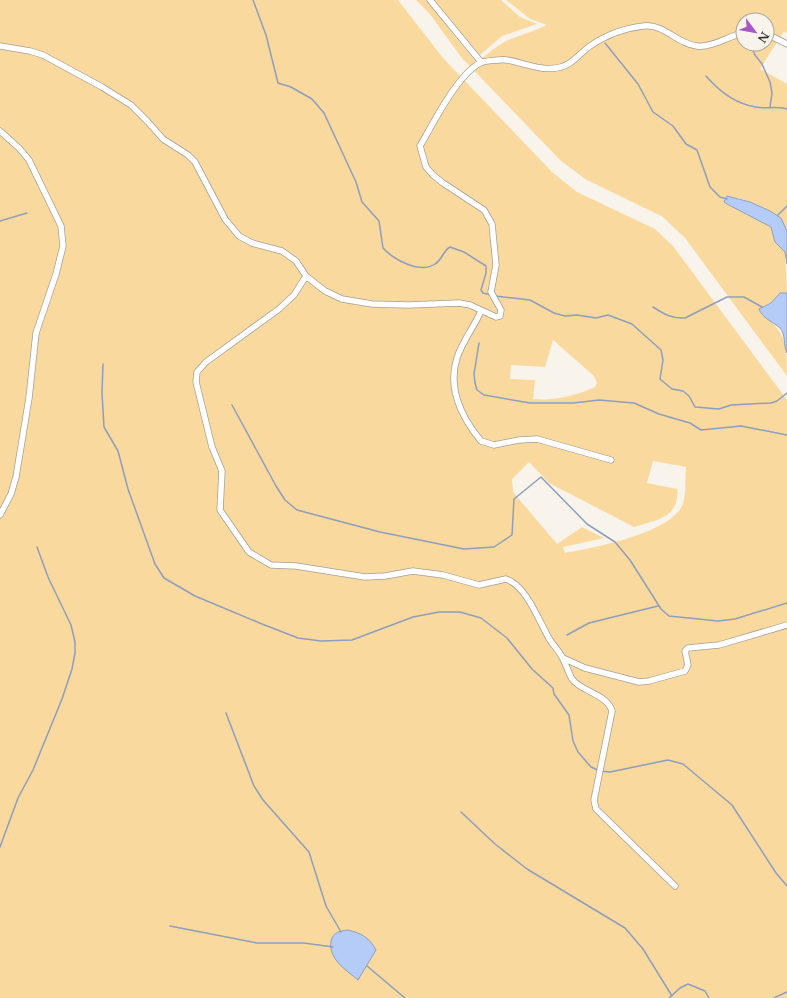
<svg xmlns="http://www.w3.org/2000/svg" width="787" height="998" font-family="'Libre Baskerville',serif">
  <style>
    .green { fill: #fad99e; fill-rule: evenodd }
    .water { fill: #b5ccf9; stroke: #8e9ebc }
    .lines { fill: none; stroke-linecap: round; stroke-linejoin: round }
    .stream { stroke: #8e9ebc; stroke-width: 1.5 }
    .minor-casing { stroke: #a49f96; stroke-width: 7 }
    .minor { stroke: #fff; stroke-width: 5.5 }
  </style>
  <rect width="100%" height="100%" fill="#f9f4eb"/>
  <path class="green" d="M 0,0 L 398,0 L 443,58 L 552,172 L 577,192 L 655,229 L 673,246 L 787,400 L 787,998 L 0,998 ZM 553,340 L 594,376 L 597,383 L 595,387 C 575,396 554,401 533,399 L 535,380 L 510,379 L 511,365 L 545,367 ZM 653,461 L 686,467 C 685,478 686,494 683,504 C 672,533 593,548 565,553 L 563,547 L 604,538 L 582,527 L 557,544 L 513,492 L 512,479 L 529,462 L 549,483 L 634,527 C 656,520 680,518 677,489 L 647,483 Z
    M 416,0 L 431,0 L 453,34 L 477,63 C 488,53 498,44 511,39 C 523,34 535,31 547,25 L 530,19 L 506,0 L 787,0 L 787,33 L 784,31 L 760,69 L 787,84 L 787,231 C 777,210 749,199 727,196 L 727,204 L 771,227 L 775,242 L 785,252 L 787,293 L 780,293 L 771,303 L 763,306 L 765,317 C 787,333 787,348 787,376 L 685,238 L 663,217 L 585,179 L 560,160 L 461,57 L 429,13 ZM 743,20 L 767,20 L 767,44 L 743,44 Z
    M 434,0 L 501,0 L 520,17 L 537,24 L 502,36 L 480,55 Z"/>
  <path class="water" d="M 727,196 L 750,202 L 770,211 L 781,218 L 787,231 L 787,264 L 785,252 L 775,242 L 771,227 L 727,204 L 724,202 Z
    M 780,293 L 787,293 L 787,353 C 783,345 786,335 780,328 C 773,322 762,318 759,309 L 771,303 Z
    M 348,930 C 361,933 370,938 376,950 L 358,980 C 346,970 328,959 331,941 C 333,932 340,931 348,930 Z"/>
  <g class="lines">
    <path class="stream" d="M 253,0 L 266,35 L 278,83 L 291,87 L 312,99 L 324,113 L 356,182 L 362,202 L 379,221 L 383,248 C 394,260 420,274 435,264 C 442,260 443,251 450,247 L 464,252 L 486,266 L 486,273 L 481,290 L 483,293 L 491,295
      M 605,43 L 638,84 L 653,112 L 673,126 L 686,144 L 697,150 L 710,187 L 720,197 L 727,199
      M 750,44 L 755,55 L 762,64 L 770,82 L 772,93 L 770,107
      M 706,76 C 719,91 735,104 756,107 C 766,109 776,106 787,109
      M 778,215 L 787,206
      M 0,221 L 27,213
      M 495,296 L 530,300 L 554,313 L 565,316 L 577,315 L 596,318 L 608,315 L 632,324 L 661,350 L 663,360 L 660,379 L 672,389 L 683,391 L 689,396 L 695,407 L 719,409 L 731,405 L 771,403 L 777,401 L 787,393
      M 653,307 C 664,314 672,319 685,318 L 727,297 L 744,297 L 762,307
      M 479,343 L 474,374 L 475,383 L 477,390 L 484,395 L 530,403 L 573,403 L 599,400 L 634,403 L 659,414 L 690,423 L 701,430 L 741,426 L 787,435
      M 103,364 L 102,393 L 104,427 L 118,451 L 128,489 L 155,564 L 164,578 L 195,596 L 262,624 L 298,638 L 321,641 L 352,640 L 413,617 L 439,612 L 460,612 L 481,618 L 507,638 L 532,669 L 553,688 L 554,694 L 569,715 L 573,741 L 578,752 L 591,767 L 600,771 L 610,772 L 668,760 L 683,764 L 732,805 L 776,873 L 787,886
      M 232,405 L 276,486 L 285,500 L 297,510 L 380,532 L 464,549 L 494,547 L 512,535 L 514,499 L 541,477 L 587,524 L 615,542 L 630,560 L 661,609 L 669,616 L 718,621 L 735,619 L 787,603
      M 567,635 L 589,623 L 658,606
      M 226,713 L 254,786 L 263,800 L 309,852 L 326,906 L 341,932
      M 461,812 L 495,844 L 527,869 L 625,928 L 643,949 L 672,996
      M 0,847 L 18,798 L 33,770 L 62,699 L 72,669 L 75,653 L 75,642 L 71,625 L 48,577 L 37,547
      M 170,926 L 257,943 L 304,943 L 333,947
      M 367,966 L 405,998
      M 669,998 L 680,988 L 688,984 L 705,991 L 709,998
      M 774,998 L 787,992"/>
    <g class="minor-casing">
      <path id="minor" d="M 430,0 L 481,62
        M 767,34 L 787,44
        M 0,46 L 30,51 L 43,55 L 102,87 L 131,105 L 148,122 L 163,139 L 188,155 L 195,162 L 225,219 L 239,236 L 252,243 L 282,251 L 296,261 L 306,276 L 325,291 L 342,299 L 372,304 L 408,305 L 459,303 L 470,305 L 496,317 L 500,316 L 501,310 L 491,292 L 496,265 L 492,224 L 484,210 L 443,183 L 433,175 L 426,167 L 420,146 C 433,124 457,75 480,63 C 484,61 502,59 507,60 C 524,63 543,72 561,67 C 573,64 580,53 590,46 C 606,35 625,28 644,26 C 665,24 677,44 697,46 C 711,48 729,36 743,33
        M 0,131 L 19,148 L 29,160 L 61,226 L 63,246 L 56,274 L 36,333 L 29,398 L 16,477 L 11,494 L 0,515
        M 306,276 L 294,295 L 279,309 L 206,362 L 197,372 L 196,382 L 212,447 L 222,471 L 220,510 L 249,552 L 271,565 L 296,566 L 365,577 L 385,576 L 413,571 L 443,575 L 479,585 L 506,579 C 527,586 539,622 550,640 C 554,646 559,651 562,657 C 566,664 568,672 572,679 C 580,691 607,694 612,711 L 594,800 L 596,809 L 675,886
        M 481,311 C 474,327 462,342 457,358 C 447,389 463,419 481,441 L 494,445 L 519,440 L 537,439 L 611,460
        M 563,658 L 585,668 L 639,682 L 649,681 L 685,671 L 688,665 L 685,651 L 688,648 L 719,645 L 787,625"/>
    </g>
    <use href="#minor" class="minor"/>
  </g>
  <g transform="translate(755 32) rotate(122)"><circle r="19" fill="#f9f4eb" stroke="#aaa69f"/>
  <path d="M0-3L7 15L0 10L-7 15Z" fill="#a756c6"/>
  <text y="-6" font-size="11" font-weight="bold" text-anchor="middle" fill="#33312d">N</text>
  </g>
</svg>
